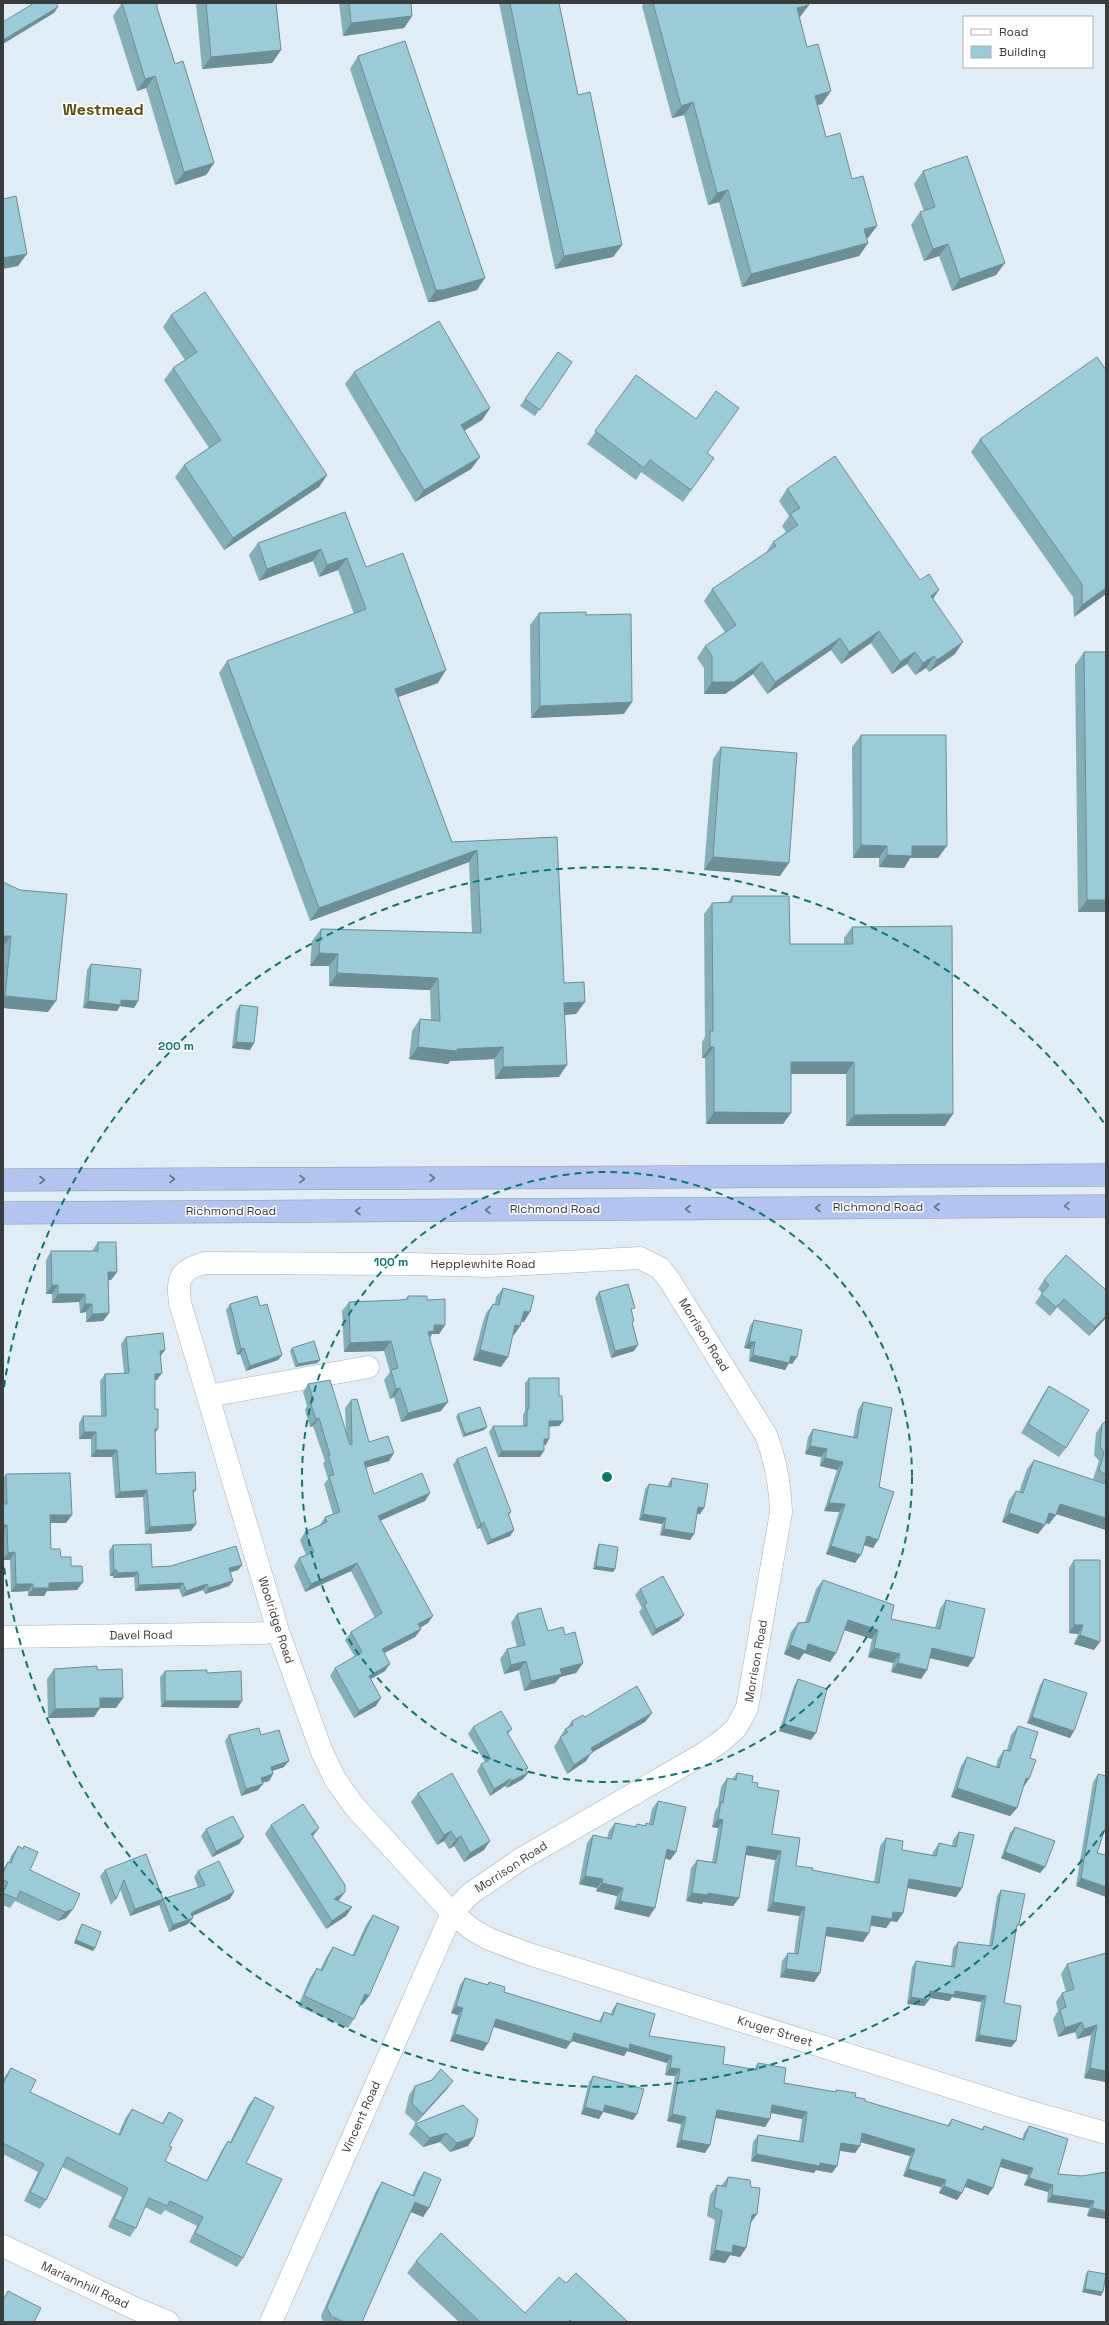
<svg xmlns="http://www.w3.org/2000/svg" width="1109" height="2325" font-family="'Space Grotesk',sans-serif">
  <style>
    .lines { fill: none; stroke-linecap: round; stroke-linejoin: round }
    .minor-casing { stroke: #a6b1b8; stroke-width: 23 }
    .highway-casing { stroke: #8895b1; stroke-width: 23 }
    .minor { stroke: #fff; stroke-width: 22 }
    .highway { stroke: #b3c5ee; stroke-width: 22 }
    .wall { fill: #84afb8 }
    .shaded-wall { fill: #6c8e96 }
    .building { fill: #9acbd6; stroke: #6c8e96 }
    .oneway { stroke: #697385 }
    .ring { fill: none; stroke: #0f766e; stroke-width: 2; stroke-dasharray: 7 5 }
    .labels { text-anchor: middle; stroke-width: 3; stroke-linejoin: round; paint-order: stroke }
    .street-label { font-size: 12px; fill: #383c3f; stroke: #fff }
    .district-label { font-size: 16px; font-weight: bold; fill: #564f11; stroke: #fff }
    .centre { fill: #0f766e; stroke: #fff; stroke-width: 2 }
    .ring-label { font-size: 12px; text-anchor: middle; font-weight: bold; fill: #0f766e; stroke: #fff; stroke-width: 3; stroke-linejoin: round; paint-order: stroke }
  </style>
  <rect width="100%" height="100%" fill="#e1ecf4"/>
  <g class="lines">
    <g class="minor-casing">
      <path id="minor" d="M 208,1396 L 368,1367
        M 3,1637 L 265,1633 L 278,1631
        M 3,2246 L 134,2308 L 168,2322
        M 271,2322 L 452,1913 L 470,1894 L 521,1859 L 703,1754 L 723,1740 L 736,1728 L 747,1708 L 781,1512 C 780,1484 776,1461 766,1435 L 670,1281 L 660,1268 L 640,1258 L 488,1266 L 413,1264 L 205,1263 C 179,1270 177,1278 180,1303 L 278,1631 L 322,1752 L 335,1779 L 354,1806 L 452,1913 L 473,1930 L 489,1939 L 529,1954 L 1024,2110 L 1106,2133"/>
    </g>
    <g class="highway-casing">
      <path id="highway" d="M 3,1180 L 1106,1175
        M 3,1213 L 1106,1206"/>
    </g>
    <use href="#minor" class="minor"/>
    <use href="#highway" class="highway"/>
  </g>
  <path class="wall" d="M 122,3 L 157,8 L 175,64 L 214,163 L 206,175 L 175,185 L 146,88 L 137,91 L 113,16 Z
    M 196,3 L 276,3 L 281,50 L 272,63 L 202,69 Z
    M 339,3 L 411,3 L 412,16 L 404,28 L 343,36 Z
    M 499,3 L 559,3 L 578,95 L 622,245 L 613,257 L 555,269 L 519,100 Z
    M 644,3 L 808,3 L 809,5 L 799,17 L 822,104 L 817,105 L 826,137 L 852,179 L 868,238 L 866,238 L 868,243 L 859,256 L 742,287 L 719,202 L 708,205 L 684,115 L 672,118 L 642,6 Z
    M 358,56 L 477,290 L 434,302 L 428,302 L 350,69 Z
    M 923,171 L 996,275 L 952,291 L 939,256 L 924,261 L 911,225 L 920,212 L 924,211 L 914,184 Z
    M 171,315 L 327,475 L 319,487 L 224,550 L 175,477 L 184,465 L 209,448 L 164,380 L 173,368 L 185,360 L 163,327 Z
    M 558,352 L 572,362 L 535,416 L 520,406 Z
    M 1106,370 L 1106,594 L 1074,617 L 1073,597 L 971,452 L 980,439 Z
    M 354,372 L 490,408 L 482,420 L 464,431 L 480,457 L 471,469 L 415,502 L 345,384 Z
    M 636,375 L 707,453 L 714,458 L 683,502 L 641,472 L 636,480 L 587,444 Z
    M 787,489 L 933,599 L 955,654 L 929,672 L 926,668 L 915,675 L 907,664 L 892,674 L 871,643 L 841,664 L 831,650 L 767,694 L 753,674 L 725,694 L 704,694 L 704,668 L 697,658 L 705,646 L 725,632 L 704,601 L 712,589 L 765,554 L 773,542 L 786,532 L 782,526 L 789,516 L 779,501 Z
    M 345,512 L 366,567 L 438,683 L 398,697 L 452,842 L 557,837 L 564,983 L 576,1014 L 565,1015 L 559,1077 L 495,1079 L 494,1059 L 450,1061 L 448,1064 L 409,1059 L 412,1031 L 420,1019 L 431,1020 L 430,990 L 329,986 L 329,966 L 310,966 L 312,941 L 321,929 L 472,933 L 469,862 L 310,921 L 219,673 L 227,661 L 354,614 L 338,570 L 319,577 L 313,561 L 259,581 L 249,555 L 258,543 Z
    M 539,613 L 586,615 L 624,714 L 531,718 L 530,625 Z
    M 1084,652 L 1106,912 L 1078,912 L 1075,665 Z
    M 861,735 L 938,858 L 910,858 L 904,868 L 879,867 L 879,858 L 853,858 L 852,747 Z
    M 721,747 L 780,876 L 704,870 L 713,759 Z
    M 3,882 L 48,1012 L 3,1008 Z
    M 732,896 L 790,944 L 844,944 L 844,938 L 852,927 L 945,1126 L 846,1126 L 846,1074 L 791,1074 L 783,1124 L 706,1124 L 705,1058 L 702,1058 L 702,1042 L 705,1037 L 704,914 L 712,903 L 728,902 Z
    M 91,964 L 138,1001 L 134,1008 L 120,1006 L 117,1011 L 83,1008 L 87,970 Z
    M 240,1005 L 254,1043 L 250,1050 L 232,1048 L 236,1011 Z
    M 98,1242 L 117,1272 L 111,1280 L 108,1280 L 109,1313 L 103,1321 L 86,1322 L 86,1312 L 80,1313 L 79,1302 L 52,1303 L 52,1294 L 46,1294 L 46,1260 L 51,1251 L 92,1251 Z
    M 1044,1280 L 1106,1318 L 1089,1336 L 1057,1307 L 1050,1316 L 1035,1303 L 1042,1293 L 1038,1289 Z
    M 503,1288 L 524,1322 L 522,1321 L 520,1326 L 514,1335 L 513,1335 L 501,1367 L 473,1360 L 483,1322 L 486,1313 L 493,1304 L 495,1304 L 496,1297 Z
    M 599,1292 L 632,1312 L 634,1351 L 611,1358 L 595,1298 Z
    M 408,1296 L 427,1300 L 445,1325 L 439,1334 L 432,1334 L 430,1338 L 441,1411 L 401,1422 L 394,1397 L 390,1399 L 384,1380 L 390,1372 L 384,1351 L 344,1352 L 342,1311 L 349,1302 L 400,1300 L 406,1299 Z
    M 230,1304 L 260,1306 L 282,1355 L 278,1360 L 246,1371 L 240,1354 L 237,1355 L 226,1310 Z
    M 754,1320 L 797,1357 L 792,1364 L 789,1363 L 785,1370 L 749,1361 L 750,1349 L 744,1348 L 750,1326 Z
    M 126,1337 L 161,1357 L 157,1380 L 155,1380 L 155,1434 L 156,1474 L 196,1490 L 193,1494 L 191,1531 L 145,1534 L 143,1497 L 115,1498 L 112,1457 L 91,1457 L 91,1439 L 79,1439 L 79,1423 L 83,1416 L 101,1416 L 100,1381 L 105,1374 L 124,1373 L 121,1344 Z
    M 292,1348 L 320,1360 L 317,1363 L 295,1367 L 290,1351 Z
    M 529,1378 L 559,1396 L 563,1421 L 559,1426 L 549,1426 L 546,1445 L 544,1445 L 540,1457 L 498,1457 L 489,1432 L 493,1426 L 523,1426 L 523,1415 L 525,1411 L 525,1383 Z
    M 308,1384 L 346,1433 L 345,1408 L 351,1400 L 369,1442 L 389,1461 L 365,1468 L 374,1494 L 425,1501 L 380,1520 L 428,1623 L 420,1628 L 421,1629 L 415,1637 L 384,1653 L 385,1671 L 371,1679 L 376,1706 L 354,1718 L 330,1676 L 335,1668 L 355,1657 L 345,1640 L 351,1632 L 375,1618 L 351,1571 L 305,1592 L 294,1566 L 299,1558 L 306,1555 L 300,1540 L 305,1532 L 320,1525 L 325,1517 L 333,1514 L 324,1484 L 328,1479 L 323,1463 L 325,1461 L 313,1426 L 310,1427 L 305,1410 L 307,1406 L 303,1392 Z
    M 1049,1386 L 1066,1448 L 1059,1457 L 1021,1433 L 1043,1395 Z
    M 863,1402 L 879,1487 L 878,1540 L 873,1548 L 864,1545 L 855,1563 L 826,1554 L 839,1512 L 824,1511 L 837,1470 L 820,1466 L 821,1457 L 805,1454 L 808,1437 L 813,1429 L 853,1437 L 858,1410 Z
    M 458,1414 L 487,1427 L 484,1430 L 463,1437 L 456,1417 Z
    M 1106,1421 L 1106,1530 L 1056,1514 L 1049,1524 L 1046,1523 L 1038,1534 L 1002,1522 L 1009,1500 L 1016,1491 L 1019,1492 L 1027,1469 L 1034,1460 L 1097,1481 L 1093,1479 L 1099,1461 L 1094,1455 L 1096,1433 L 1102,1424 Z
    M 457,1459 L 511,1512 L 509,1515 L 514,1530 L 510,1536 L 487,1545 L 480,1528 L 477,1529 L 453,1465 Z
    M 6,1474 L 66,1523 L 50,1523 L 51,1549 L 71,1566 L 83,1582 L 77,1590 L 47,1591 L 44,1596 L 28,1596 L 28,1591 L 11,1592 L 10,1560 L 3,1560 L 3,1479 Z
    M 672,1478 L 704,1508 L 700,1514 L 697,1514 L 694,1534 L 690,1540 L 660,1535 L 662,1524 L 639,1520 L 645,1489 L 649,1484 L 668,1487 L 668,1484 Z
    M 599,1544 L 615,1569 L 613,1572 L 593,1569 L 597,1548 Z
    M 113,1545 L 152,1567 L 242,1565 L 238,1570 L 230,1572 L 233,1581 L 229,1586 L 205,1594 L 203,1590 L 182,1597 L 179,1589 L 135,1591 L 134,1577 L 113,1578 L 113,1576 L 110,1576 L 109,1551 Z
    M 1074,1560 L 1094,1650 L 1074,1644 L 1078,1634 L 1069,1633 L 1069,1568 Z
    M 823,1580 L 891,1619 L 935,1628 L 940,1609 L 946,1600 L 968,1667 L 930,1658 L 921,1679 L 891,1672 L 893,1663 L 868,1657 L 872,1639 L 844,1630 L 830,1662 L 804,1653 L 799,1660 L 784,1654 L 791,1632 L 798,1623 L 805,1622 L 816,1589 Z
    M 640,1589 L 679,1621 L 652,1636 L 639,1612 L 642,1608 L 635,1595 Z
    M 517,1614 L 548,1631 L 565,1635 L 583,1663 L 576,1673 L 560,1677 L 555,1683 L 524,1691 L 519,1670 L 504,1674 L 500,1659 L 507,1649 L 517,1647 L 511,1623 Z
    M 54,1669 L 97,1670 L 116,1708 L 100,1708 L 94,1717 L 48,1718 L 47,1679 Z
    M 165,1671 L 207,1673 L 238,1708 L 161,1707 L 160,1677 Z
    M 798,1679 L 811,1740 L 779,1731 L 794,1686 Z
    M 1044,1679 L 1070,1738 L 1027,1723 L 1040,1685 Z
    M 652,1713 L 645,1722 L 591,1753 L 586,1761 L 567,1774 L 554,1747 L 565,1729 L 567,1728 L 572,1721 L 585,1717 Z
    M 1018,1726 L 1030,1758 L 1023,1788 L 1017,1808 L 1010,1816 L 951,1797 L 961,1766 L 967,1757 L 996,1767 L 998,1759 L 1004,1750 L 1007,1750 L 1011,1735 Z
    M 473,1727 L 512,1729 L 508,1734 L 528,1773 L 523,1779 L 507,1788 L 505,1786 L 490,1796 L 477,1771 L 481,1764 L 485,1762 L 468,1734 Z
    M 229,1735 L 261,1735 L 284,1767 L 272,1771 L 273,1774 L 269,1781 L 262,1783 L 258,1790 L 241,1796 L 225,1741 Z
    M 737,1773 L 752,1782 L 757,1787 L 772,1834 L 796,1866 L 812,1870 L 874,1882 L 880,1846 L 886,1838 L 902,1850 L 932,1855 L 933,1852 L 939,1843 L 952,1846 L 953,1840 L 959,1832 L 962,1888 L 956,1897 L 907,1888 L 903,1913 L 897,1922 L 891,1921 L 886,1928 L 870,1925 L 863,1942 L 825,1936 L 820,1973 L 814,1982 L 780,1977 L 782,1961 L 788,1953 L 794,1953 L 799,1916 L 767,1911 L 775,1860 L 746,1855 L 739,1898 L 733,1906 L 703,1902 L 702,1904 L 686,1901 L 691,1868 L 697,1860 L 712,1862 L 718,1828 L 712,1827 L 715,1811 L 718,1806 L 721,1787 L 727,1778 L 732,1779 Z
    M 1098,1774 L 1097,1853 L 1106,1855 L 1076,1886 L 1093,1782 Z
    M 418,1793 L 484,1850 L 464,1862 L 454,1846 L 449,1849 L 444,1841 L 437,1845 L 411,1802 Z
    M 658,1801 L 676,1852 L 670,1860 L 665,1858 L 649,1917 L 614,1909 L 617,1896 L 596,1891 L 597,1888 L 579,1884 L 587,1843 L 593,1835 L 607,1838 L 609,1831 L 615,1823 L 635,1827 L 637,1824 L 644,1826 L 646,1823 L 649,1824 L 652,1809 Z
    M 271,1825 L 313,1836 L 313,1837 L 339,1900 L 338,1901 L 352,1907 L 346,1916 L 326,1929 L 265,1834 Z
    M 1015,1827 L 1045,1867 L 1040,1873 L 1001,1858 L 1010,1833 Z
    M 206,1829 L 244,1837 L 239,1844 L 212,1857 L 201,1836 Z
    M 18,1846 L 23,1848 L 24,1846 L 30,1870 L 80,1894 L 66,1918 L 58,1921 L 15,1901 L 10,1908 L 3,1905 L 3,1869 L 8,1862 L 9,1862 L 11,1856 Z
    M 105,1870 L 163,1899 L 198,1887 L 194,1877 L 198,1871 L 230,1899 L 192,1916 L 188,1924 L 169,1932 L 159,1905 L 130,1916 L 120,1889 L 116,1899 L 111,1905 L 100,1876 Z
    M 1001,1890 L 1016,1930 L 1004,2003 L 1016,2041 L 1011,2047 L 975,2041 L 981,2002 L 952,1997 L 949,2001 L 929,1998 L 929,2000 L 924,2006 L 907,2004 L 912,1967 L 916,1961 L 951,1966 L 953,1948 L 958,1942 L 989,1946 L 997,1896 Z
    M 373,1915 L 369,1996 L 362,2005 L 361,2004 L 354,2019 L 348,2028 L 298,2006 L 310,1978 L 317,1968 L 320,1970 L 327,1956 L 333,1947 L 352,1956 L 366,1925 Z
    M 82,1924 L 93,1951 L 74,1943 L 80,1927 Z
    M 1106,1953 L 1106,2082 L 1084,2078 L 1091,2035 L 1077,2039 L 1075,2032 L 1058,2037 L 1053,2019 L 1058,2011 L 1056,2002 L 1062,1993 L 1066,1992 L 1061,1974 L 1067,1964 Z
    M 465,1978 L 487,1985 L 489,1982 L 504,1992 L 599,2021 L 604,2012 L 611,2014 L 612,2010 L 617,2003 L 649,2036 L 723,2064 L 754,2069 L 758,2063 L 784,2083 L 835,2092 L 836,2090 L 865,2101 L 947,2126 L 952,2119 L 982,2129 L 984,2126 L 1022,2139 L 1024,2133 L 1029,2126 L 1058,2174 L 1082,2176 L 1106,2219 L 1087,2216 L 1089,2208 L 1047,2202 L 1048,2192 L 1024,2185 L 1028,2175 L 1000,2167 L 988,2195 L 965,2187 L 957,2200 L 939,2193 L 941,2187 L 903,2176 L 910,2156 L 860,2142 L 860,2146 L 855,2153 L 840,2151 L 837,2166 L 832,2173 L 816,2170 L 814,2173 L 751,2161 L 753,2142 L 758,2135 L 799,2141 L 802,2119 L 771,2113 L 770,2119 L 765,2127 L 715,2118 L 710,2145 L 705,2153 L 676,2147 L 681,2124 L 667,2121 L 675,2076 L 665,2075 L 667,2063 L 627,2051 L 624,2056 L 571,2041 L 566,2049 L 493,2027 L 483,2051 L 450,2041 L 458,2015 L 451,2013 L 460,1985 Z
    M 11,2068 L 30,2092 L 118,2135 L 126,2117 L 132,2109 L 162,2123 L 169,2112 L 169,2146 L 165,2161 L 206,2181 L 222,2150 L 228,2141 L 230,2142 L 248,2106 L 255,2097 L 246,2163 L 243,2258 L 237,2267 L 189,2242 L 197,2226 L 165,2210 L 161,2215 L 145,2207 L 136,2228 L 130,2237 L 108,2227 L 122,2197 L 62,2167 L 46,2200 L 40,2209 L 24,2201 L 38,2172 L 3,2154 L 3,2080 L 5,2076 Z
    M 593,2076 L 633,2120 L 603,2112 L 599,2119 L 581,2114 L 589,2082 Z
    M 453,2081 L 447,2089 L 416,2123 L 405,2113 L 409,2095 L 415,2086 Z
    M 415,2124 L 474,2137 L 468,2146 L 450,2152 L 440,2142 L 423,2147 L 409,2134 Z
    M 424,2172 L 429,2208 L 423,2217 L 411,2212 L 362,2322 L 323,2322 L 321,2316 L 376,2191 L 382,2182 L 412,2195 L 418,2181 Z
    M 728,2177 L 757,2214 L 750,2223 L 746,2248 L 740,2257 L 730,2255 L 725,2263 L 709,2260 L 715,2220 L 707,2216 L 710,2195 L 717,2185 L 721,2186 Z
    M 416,2261 L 525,2313 L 566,2283 L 628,2322 L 459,2322 L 407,2273 Z
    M 1088,2271 L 1101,2296 L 1082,2292 L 1086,2274 Z"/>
  <path class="shaded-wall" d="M 809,5 L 800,17 L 788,20 L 797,8 Z
    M 58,7 L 54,13 L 3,44 L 3,40 Z
    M 412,16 L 404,28 L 343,36 L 351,23 Z
    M 281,50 L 272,63 L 202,69 L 211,57 Z
    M 155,76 L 146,88 L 137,91 L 145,79 Z
    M 831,91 L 822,104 L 806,108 L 815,96 Z
    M 693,102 L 684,115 L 672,118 L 681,106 Z
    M 214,163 L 206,175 L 175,185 L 184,172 Z
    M 728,190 L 719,202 L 708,205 L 717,193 Z
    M 877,226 L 868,238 L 855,242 L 864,229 Z
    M 868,243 L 859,256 L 742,287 L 751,274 Z
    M 948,244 L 939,256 L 924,261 L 933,249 Z
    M 622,245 L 613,257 L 555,269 L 564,256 Z
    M 27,254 L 18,266 L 3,269 L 3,258 Z
    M 1005,263 L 996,275 L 952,291 L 960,279 Z
    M 485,278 L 477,290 L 434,302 L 428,302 L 436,290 Z
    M 490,408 L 482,420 L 452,438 L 461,425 Z
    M 480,457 L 471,469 L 415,502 L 424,490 Z
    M 327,475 L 319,487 L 224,550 L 233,538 Z
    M 321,549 L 313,561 L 259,581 L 267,569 Z
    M 347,558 L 338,570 L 319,577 L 327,565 Z
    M 1106,588 L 1106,594 L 1074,617 L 1082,605 Z
    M 939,590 L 931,602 L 931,596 Z
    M 879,631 L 871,643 L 841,664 L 849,652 Z
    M 840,638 L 831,650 L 767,694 L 775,682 Z
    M 963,642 L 955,654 L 929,672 L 937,660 Z
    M 915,652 L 907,664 L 892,674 L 900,662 Z
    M 934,656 L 926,668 L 915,675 L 923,663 Z
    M 762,662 L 753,674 L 725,694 L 704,694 L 712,682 Z
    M 446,670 L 438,683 L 387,701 L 395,689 Z
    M 632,702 L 624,714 L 531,718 L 540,706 Z
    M 861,845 L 887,846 L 879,858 L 853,858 Z
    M 912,846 L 947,846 L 938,858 L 910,858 L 904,868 L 879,867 L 887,855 Z
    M 477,850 L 469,862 L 310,921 L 319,908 Z
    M 713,857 L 789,863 L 780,876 L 704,870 Z
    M 1087,900 L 1106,900 L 1106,912 L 1078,912 Z
    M 3,936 L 11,936 L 3,947 Z
    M 319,953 L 338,954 L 329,966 L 310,966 Z
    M 337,973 L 438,978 L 430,990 L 329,986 Z
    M 5,996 L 56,1001 L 48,1012 L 3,1008 L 3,998 Z
    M 121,1000 L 138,1001 L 134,1008 L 120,1006 L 117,1011 L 83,1008 L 88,1001 Z
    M 585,1002 L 576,1014 L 556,1015 L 564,1003 Z
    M 236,1042 L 254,1043 L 250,1050 L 232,1048 Z
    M 418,1047 L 457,1049 L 503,1047 L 494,1059 L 450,1061 L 448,1064 L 409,1059 Z
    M 710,1047 L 714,1047 L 705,1058 L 702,1058 Z
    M 791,1062 L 854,1062 L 846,1074 L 783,1074 Z
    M 567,1065 L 559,1077 L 495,1079 L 503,1067 Z
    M 714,1112 L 791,1113 L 783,1124 L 706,1124 Z
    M 953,1114 L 945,1126 L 846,1126 L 854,1115 Z
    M 108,1272 L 117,1272 L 111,1280 L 102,1281 Z
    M 52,1285 L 58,1285 L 52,1294 L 46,1294 Z
    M 58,1294 L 85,1294 L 79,1302 L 52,1303 Z
    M 1064,1299 L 1057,1307 L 1050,1316 L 1056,1307 Z
    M 85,1304 L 92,1304 L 86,1312 L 80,1313 Z
    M 524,1311 L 530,1312 L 524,1322 L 517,1321 Z
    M 109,1313 L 103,1321 L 86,1322 L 92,1314 Z
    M 1106,1316 L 1106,1318 L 1089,1336 L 1095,1327 Z
    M 434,1325 L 445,1325 L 439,1334 L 432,1334 L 428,1341 L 428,1332 Z
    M 515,1325 L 520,1326 L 514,1335 L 509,1334 Z
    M 391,1341 L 384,1351 L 344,1352 L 350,1343 Z
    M 749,1342 L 755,1342 L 750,1349 L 744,1348 Z
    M 638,1345 L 634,1351 L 611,1358 L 615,1351 Z
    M 244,1348 L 240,1354 L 237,1355 L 241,1349 Z
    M 165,1350 L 160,1357 L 160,1351 Z
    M 480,1350 L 508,1357 L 501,1367 L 473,1360 Z
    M 282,1355 L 278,1360 L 246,1371 L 250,1366 Z
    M 753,1355 L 791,1356 L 797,1357 L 792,1364 L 789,1363 L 785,1370 L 749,1361 Z
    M 320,1360 L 317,1363 L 295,1367 L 298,1364 Z
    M 162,1373 L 157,1380 L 150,1381 L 155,1374 Z
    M 400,1388 L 394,1397 L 390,1399 L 396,1389 Z
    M 448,1402 L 441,1411 L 401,1422 L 408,1413 Z
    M 319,1418 L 313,1426 L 310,1427 L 316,1419 Z
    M 549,1421 L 563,1421 L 559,1426 L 545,1427 Z
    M 487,1427 L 484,1430 L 463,1437 L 465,1434 Z
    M 155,1429 L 158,1429 L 153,1436 Z
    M 84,1432 L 96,1432 L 91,1439 L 79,1439 Z
    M 544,1439 L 549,1439 L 546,1445 L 540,1445 Z
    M 810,1446 L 827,1449 L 821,1457 L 805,1454 Z
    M 96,1450 L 117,1450 L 112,1457 L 91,1457 Z
    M 502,1451 L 544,1451 L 540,1457 L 498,1457 Z
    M 394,1453 L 389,1461 L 358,1470 L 364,1462 Z
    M 825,1458 L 843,1462 L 837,1470 L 820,1466 Z
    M 147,1490 L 143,1497 L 115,1498 L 120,1492 Z
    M 430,1493 L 425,1501 L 373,1524 L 378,1516 Z
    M 829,1503 L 845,1504 L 839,1512 L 824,1511 Z
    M 1060,1504 L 1106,1518 L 1106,1530 L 1053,1513 Z
    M 698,1507 L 704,1508 L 700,1514 L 694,1513 Z
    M 1009,1513 L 1045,1525 L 1038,1534 L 1002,1522 Z
    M 1049,1513 L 1056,1515 L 1049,1524 L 1042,1522 Z
    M 643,1514 L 666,1518 L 662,1524 L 639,1520 Z
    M 50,1515 L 72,1515 L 66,1523 L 45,1523 Z
    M 484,1522 L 480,1528 L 477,1529 L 481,1524 Z
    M 196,1524 L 191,1531 L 145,1534 L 150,1527 Z
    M 3,1525 L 7,1525 L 3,1531 Z
    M 664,1529 L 694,1534 L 690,1540 L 660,1535 Z
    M 514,1530 L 510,1536 L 487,1545 L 491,1540 Z
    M 867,1536 L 878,1540 L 873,1548 L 861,1544 Z
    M 831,1546 L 861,1555 L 855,1563 L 826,1554 Z
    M 15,1552 L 10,1560 L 3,1560 L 3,1559 L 8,1553 Z
    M 357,1563 L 351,1571 L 305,1592 L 311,1584 Z
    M 242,1565 L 238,1570 L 225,1574 L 229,1568 Z
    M 596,1566 L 615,1569 L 613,1572 L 593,1569 Z
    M 114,1570 L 117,1570 L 113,1576 L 110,1576 Z
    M 138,1572 L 134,1577 L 113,1578 L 117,1573 Z
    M 233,1581 L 229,1586 L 205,1594 L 209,1588 Z
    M 83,1582 L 77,1590 L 47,1591 L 44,1596 L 28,1596 L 33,1588 L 49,1583 Z
    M 183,1583 L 179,1589 L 135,1591 L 139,1585 Z
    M 16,1584 L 33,1584 L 28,1591 L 11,1592 Z
    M 207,1584 L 203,1590 L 182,1597 L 186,1591 Z
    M 684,1615 L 679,1621 L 652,1636 L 656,1629 Z
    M 433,1616 L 428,1623 L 412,1632 L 418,1624 Z
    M 848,1620 L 878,1630 L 872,1639 L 841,1629 Z
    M 1074,1625 L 1083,1625 L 1078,1634 L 1069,1633 Z
    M 421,1629 L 415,1637 L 377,1657 L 382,1649 Z
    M 1080,1635 L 1100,1642 L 1094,1650 L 1074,1644 Z
    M 808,1644 L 836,1653 L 830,1662 L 804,1653 L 799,1660 L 784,1654 L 790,1645 Z
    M 874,1648 L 900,1654 L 893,1663 L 868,1657 Z
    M 932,1648 L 974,1658 L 968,1667 L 925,1657 Z
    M 526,1661 L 519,1670 L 504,1674 L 511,1665 Z
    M 583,1663 L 576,1673 L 560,1677 L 555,1683 L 524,1691 L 531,1681 L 560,1669 Z
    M 898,1663 L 927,1670 L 921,1679 L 891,1672 Z
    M 390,1664 L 385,1671 L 363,1683 L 369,1676 Z
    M 100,1698 L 123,1698 L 116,1708 L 93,1708 Z
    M 381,1698 L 376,1706 L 354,1718 L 359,1711 Z
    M 165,1701 L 242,1701 L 238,1708 L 161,1707 Z
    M 100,1708 L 94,1717 L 48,1718 L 55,1709 Z
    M 652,1713 L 645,1722 L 591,1753 L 586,1761 L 567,1774 L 574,1765 L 591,1748 Z
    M 1032,1717 L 1074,1731 L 1070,1738 L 1027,1723 Z
    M 784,1724 L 816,1733 L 811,1740 L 779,1731 Z
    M 289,1761 L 284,1767 L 266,1773 L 271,1767 Z
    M 528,1773 L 523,1779 L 507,1788 L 511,1781 Z
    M 273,1774 L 269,1781 L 256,1784 L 261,1778 Z
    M 1026,1778 L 1029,1779 L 1023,1788 L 1020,1787 Z
    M 510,1779 L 505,1786 L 490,1796 L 494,1789 Z
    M 263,1784 L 258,1790 L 241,1796 L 246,1789 Z
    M 957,1788 L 1017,1808 L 1010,1816 L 951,1797 Z
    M 718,1819 L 723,1820 L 718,1828 L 712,1827 Z
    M 319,1828 L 313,1836 L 305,1842 L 311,1834 Z
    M 451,1831 L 444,1841 L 437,1845 L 444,1835 Z
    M 461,1836 L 454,1846 L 449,1849 L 456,1839 Z
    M 244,1837 L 239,1844 L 212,1857 L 216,1851 Z
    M 490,1841 L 484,1850 L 464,1862 L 470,1853 Z
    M 747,1846 L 781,1851 L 775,1860 L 741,1854 Z
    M 667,1849 L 676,1852 L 670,1860 L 661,1857 Z
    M 1005,1852 L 1045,1867 L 1040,1873 L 1001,1858 Z
    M 585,1876 L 603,1879 L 597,1888 L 579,1884 Z
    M 1081,1878 L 1106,1887 L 1106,1897 L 1076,1886 Z
    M 909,1879 L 962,1888 L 956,1897 L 903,1887 Z
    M 602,1883 L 623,1888 L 617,1896 L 596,1891 Z
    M 234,1892 L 230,1899 L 186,1919 L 191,1913 Z
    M 345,1892 L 339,1900 L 328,1907 L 334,1899 Z
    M 692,1893 L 708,1893 L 739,1898 L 733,1906 L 703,1902 L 702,1904 L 686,1901 Z
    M 163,1899 L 159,1905 L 130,1916 L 135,1909 Z
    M 620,1901 L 655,1908 L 649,1917 L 614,1909 Z
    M 773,1902 L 805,1907 L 799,1916 L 767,1911 Z
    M 352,1907 L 346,1916 L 326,1929 L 332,1921 Z
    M 73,1909 L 66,1918 L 58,1921 L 65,1912 Z
    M 893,1912 L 903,1913 L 897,1922 L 891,1921 L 886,1928 L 866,1925 L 872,1916 Z
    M 193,1918 L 188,1924 L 169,1932 L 173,1925 Z
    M 827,1927 L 869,1933 L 863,1942 L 821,1935 Z
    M 76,1940 L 95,1948 L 93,1951 L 74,1943 Z
    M 786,1969 L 820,1973 L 814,1982 L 780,1977 Z
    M 930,1991 L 955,1991 L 986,1996 L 981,2002 L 952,1997 L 949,2001 L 926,1997 Z
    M 365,1994 L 369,1996 L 362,2005 L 359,2004 Z
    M 911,1997 L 929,2000 L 924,2006 L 907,2004 Z
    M 456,2006 L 463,2008 L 458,2015 L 451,2013 Z
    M 496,2019 L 571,2042 L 566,2049 L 491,2026 Z
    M 1082,2022 L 1075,2032 L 1058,2037 L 1065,2028 Z
    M 1097,2025 L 1091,2035 L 1077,2039 L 1084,2029 Z
    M 574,2033 L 630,2044 L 672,2056 L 667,2063 L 627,2051 L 624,2056 L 569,2040 Z
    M 455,2034 L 488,2043 L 483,2051 L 450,2041 Z
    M 979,2035 L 1016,2041 L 1011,2047 L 975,2041 Z
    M 670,2068 L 680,2069 L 675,2076 L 665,2075 Z
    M 1090,2068 L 1106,2071 L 1106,2082 L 1084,2078 Z
    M 453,2081 L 447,2089 L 416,2123 L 423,2114 Z
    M 605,2105 L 637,2114 L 633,2120 L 601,2111 Z
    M 772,2105 L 807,2112 L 802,2119 L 767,2112 Z
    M 585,2107 L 603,2112 L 599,2119 L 581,2114 Z
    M 717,2110 L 770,2119 L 765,2127 L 712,2117 Z
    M 672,2114 L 686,2117 L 681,2124 L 667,2121 Z
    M 446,2133 L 440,2142 L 423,2147 L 430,2138 Z
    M 862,2133 L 915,2149 L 910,2156 L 857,2141 Z
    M 474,2137 L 468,2146 L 450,2152 L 457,2143 Z
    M 681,2140 L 710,2145 L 705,2153 L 676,2147 Z
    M 841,2143 L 860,2146 L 855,2153 L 836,2150 Z
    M 756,2154 L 820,2163 L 837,2166 L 832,2173 L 816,2170 L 814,2173 L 751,2161 Z
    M 1002,2159 L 1033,2168 L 1028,2175 L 997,2166 Z
    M 908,2169 L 946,2180 L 941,2187 L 903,2176 Z
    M 1029,2178 L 1053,2185 L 1048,2192 L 1024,2185 Z
    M 968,2179 L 993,2188 L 988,2195 L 963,2186 Z
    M 944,2186 L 962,2193 L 957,2200 L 939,2193 Z
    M 1052,2195 L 1094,2201 L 1089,2208 L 1047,2202 Z
    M 415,2202 L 429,2208 L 423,2217 L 409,2211 Z
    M 1092,2208 L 1106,2211 L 1106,2219 L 1087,2216 Z
    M 757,2214 L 750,2224 L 752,2215 Z
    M 733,2245 L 746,2248 L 740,2257 L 730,2255 L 725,2263 L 709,2260 L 715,2250 Z
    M 1085,2289 L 1103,2292 L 1101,2296 L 1082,2292 Z"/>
  <path class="building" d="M 34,3 L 56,3 L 58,7 L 3,40 L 3,22 Z
    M 122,3 L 157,3 L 157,8 L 175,64 L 183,61 L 214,163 L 184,172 L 155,76 L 145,79 Z
    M 206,3 L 276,3 L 281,50 L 211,57 Z
    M 349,3 L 411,3 L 412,16 L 351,23 Z
    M 510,3 L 559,3 L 578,95 L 590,92 L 622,245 L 564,256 L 527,88 Z
    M 653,3 L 808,3 L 809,5 L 797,8 L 807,47 L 818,44 L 831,91 L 815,96 L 826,137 L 840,133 L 852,179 L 863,176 L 877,226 L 864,229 L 868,243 L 751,274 L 728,190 L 717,193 L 693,102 L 681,106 Z
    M 405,41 L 485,278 L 443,290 L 436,290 L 358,56 Z
    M 967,156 L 1005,263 L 960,279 L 948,244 L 933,249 L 920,212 L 935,207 L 923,171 Z
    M 16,196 L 27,254 L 3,258 L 3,199 Z
    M 205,292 L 327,475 L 233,538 L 184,465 L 221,440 L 173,368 L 197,352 L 171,315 Z
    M 439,321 L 490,408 L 461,425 L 480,457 L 424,490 L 354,372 Z
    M 558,352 L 572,362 L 540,410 L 525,399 Z
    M 1097,357 L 1106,370 L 1106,588 L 1082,605 L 1082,584 L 980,439 Z
    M 636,375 L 696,419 L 716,391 L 739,408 L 707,453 L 714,458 L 691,490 L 650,460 L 644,468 L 595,431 Z
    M 835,456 L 920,580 L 929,574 L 939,590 L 931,596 L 963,642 L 937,660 L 934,656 L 923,663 L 915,652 L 900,662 L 879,631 L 849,652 L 840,638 L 775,682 L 762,662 L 734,682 L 712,682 L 712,656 L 705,646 L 736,625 L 712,589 L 776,546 L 773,542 L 798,525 L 790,514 L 800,508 L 787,489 Z
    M 345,512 L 366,567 L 403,553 L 446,670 L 395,689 L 452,842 L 557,837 L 564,983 L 584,982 L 585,1002 L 564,1003 L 567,1065 L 503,1067 L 503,1047 L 457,1049 L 457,1051 L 418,1047 L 420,1019 L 440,1021 L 438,978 L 337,973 L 338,954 L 319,953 L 321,929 L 481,933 L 477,850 L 319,908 L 227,661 L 366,609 L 347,558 L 327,565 L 321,549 L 267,569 L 258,543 Z
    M 586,612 L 586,615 L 631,614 L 632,702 L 540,706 L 539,613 Z
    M 1084,652 L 1106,652 L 1106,900 L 1087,900 Z
    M 861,735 L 946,735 L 947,846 L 912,846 L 912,856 L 887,855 L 887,846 L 861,845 Z
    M 721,747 L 797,753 L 789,863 L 713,857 Z
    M 3,882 L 20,890 L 67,894 L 56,1001 L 5,996 L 11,936 L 3,936 Z
    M 732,896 L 789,896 L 790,944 L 853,944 L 852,927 L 952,926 L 953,1114 L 854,1115 L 854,1062 L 791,1062 L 791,1113 L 714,1112 L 714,1047 L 710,1047 L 710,1031 L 713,1031 L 712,903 L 732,902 Z
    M 91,964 L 141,969 L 138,1001 L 121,1000 L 121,1005 L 88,1001 Z
    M 240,1005 L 258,1007 L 254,1043 L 236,1042 Z
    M 98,1242 L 116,1242 L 117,1272 L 108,1272 L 109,1313 L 92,1314 L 92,1304 L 85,1304 L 85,1294 L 58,1294 L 58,1285 L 52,1285 L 51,1251 L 98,1251 Z
    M 1066,1255 L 1106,1290 L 1106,1316 L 1095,1327 L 1064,1299 L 1056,1307 L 1041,1294 L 1049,1285 L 1044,1280 Z
    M 628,1284 L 635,1308 L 631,1309 L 634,1321 L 632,1322 L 638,1345 L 615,1351 L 599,1292 Z
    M 503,1288 L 534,1296 L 530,1312 L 524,1311 L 520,1326 L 515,1325 L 508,1357 L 480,1350 L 489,1312 L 493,1304 L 499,1305 Z
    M 257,1296 L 260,1306 L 267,1304 L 282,1355 L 250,1366 L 244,1348 L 241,1349 L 230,1304 Z
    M 408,1296 L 427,1296 L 427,1300 L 445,1299 L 445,1325 L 434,1325 L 434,1331 L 428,1332 L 448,1402 L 408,1413 L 400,1388 L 396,1389 L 391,1370 L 398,1368 L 391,1341 L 350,1343 L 349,1302 L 400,1300 L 408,1299 Z
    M 754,1320 L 802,1330 L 797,1357 L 791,1356 L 789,1363 L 753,1355 L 755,1342 L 749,1342 Z
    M 163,1333 L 165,1350 L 160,1351 L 162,1373 L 155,1374 L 155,1409 L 158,1409 L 158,1429 L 155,1429 L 156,1474 L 195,1472 L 196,1490 L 193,1490 L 196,1524 L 150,1527 L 147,1490 L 120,1492 L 117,1450 L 96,1450 L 96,1432 L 84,1432 L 83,1416 L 106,1416 L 105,1374 L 129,1373 L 126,1337 Z
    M 314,1341 L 320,1360 L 298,1364 L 292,1348 Z
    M 529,1378 L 559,1378 L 559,1396 L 562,1396 L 563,1421 L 549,1421 L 549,1439 L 544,1439 L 544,1451 L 502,1451 L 493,1426 L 527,1426 L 527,1409 L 529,1409 Z
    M 330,1380 L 350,1445 L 352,1444 L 351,1400 L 357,1399 L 369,1442 L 388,1436 L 394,1453 L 364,1462 L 374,1494 L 422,1473 L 430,1493 L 378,1516 L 433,1616 L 418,1624 L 421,1629 L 382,1649 L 390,1664 L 369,1676 L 381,1698 L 359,1711 L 335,1668 L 362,1652 L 351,1632 L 382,1613 L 357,1563 L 311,1584 L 299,1558 L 314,1552 L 305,1532 L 327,1522 L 325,1517 L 340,1512 L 329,1476 L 334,1475 L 328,1455 L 330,1455 L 319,1418 L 316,1419 L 310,1402 L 314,1401 L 308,1384 Z
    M 1049,1386 L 1089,1410 L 1066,1448 L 1028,1424 Z
    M 863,1402 L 892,1408 L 879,1487 L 894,1492 L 878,1540 L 867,1536 L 861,1555 L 831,1546 L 845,1504 L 829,1503 L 843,1462 L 825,1458 L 827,1449 L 810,1446 L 813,1429 L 857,1438 Z
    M 480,1407 L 487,1427 L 465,1434 L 458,1414 Z
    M 1106,1421 L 1106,1475 L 1099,1470 L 1104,1453 L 1100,1446 L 1102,1424 Z
    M 486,1447 L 511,1512 L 508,1513 L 514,1530 L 491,1540 L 484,1522 L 481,1524 L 457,1459 Z
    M 1034,1460 L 1106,1484 L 1106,1518 L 1060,1504 L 1056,1515 L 1049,1513 L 1045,1525 L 1009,1513 L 1016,1491 L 1023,1493 Z
    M 70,1473 L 72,1515 L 50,1515 L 51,1549 L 60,1549 L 61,1557 L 71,1557 L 71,1566 L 82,1566 L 83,1582 L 49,1583 L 49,1588 L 33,1588 L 33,1584 L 16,1584 L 15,1552 L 8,1553 L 7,1525 L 3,1525 L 3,1504 L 7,1504 L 6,1474 Z
    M 672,1478 L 708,1484 L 704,1508 L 698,1507 L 694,1534 L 664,1529 L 666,1518 L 643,1514 L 649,1484 L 671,1487 Z
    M 151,1544 L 152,1567 L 171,1566 L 236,1546 L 242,1565 L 229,1568 L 233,1581 L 209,1588 L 207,1584 L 186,1591 L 183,1583 L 139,1585 L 138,1572 L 117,1573 L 117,1570 L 114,1570 L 113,1545 Z
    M 599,1544 L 618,1547 L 615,1569 L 596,1566 Z
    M 1074,1560 L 1100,1560 L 1100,1642 L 1080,1635 L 1083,1625 L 1074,1625 Z
    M 663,1576 L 684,1615 L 656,1629 L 644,1605 L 647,1603 L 640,1589 Z
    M 823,1580 L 894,1605 L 891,1619 L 940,1629 L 946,1600 L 985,1609 L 974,1658 L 932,1648 L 927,1670 L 898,1663 L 900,1654 L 874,1648 L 878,1630 L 848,1620 L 836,1653 L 808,1644 L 806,1651 L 790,1645 L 798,1623 L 809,1622 Z
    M 541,1608 L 548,1631 L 563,1627 L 565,1635 L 575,1632 L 583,1663 L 560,1669 L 562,1674 L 531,1681 L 526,1661 L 511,1665 L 507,1649 L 525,1645 L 517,1614 Z
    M 97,1666 L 97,1670 L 122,1669 L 123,1698 L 100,1698 L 100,1708 L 55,1709 L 54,1669 Z
    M 207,1670 L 207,1673 L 241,1671 L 242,1701 L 165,1701 L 165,1671 Z
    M 798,1679 L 827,1689 L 816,1733 L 784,1724 Z
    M 1044,1679 L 1087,1693 L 1074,1731 L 1032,1717 Z
    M 637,1686 L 652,1713 L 591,1748 L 593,1752 L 574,1765 L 560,1737 L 568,1732 L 565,1729 L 573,1725 L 572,1721 L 583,1715 L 585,1717 Z
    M 501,1711 L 512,1729 L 507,1732 L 528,1768 L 525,1769 L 528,1773 L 511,1781 L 510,1779 L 494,1789 L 481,1764 L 491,1759 L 473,1727 Z
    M 1018,1726 L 1038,1732 L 1030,1758 L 1036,1760 L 1029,1779 L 1026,1778 L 1017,1808 L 957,1788 L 967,1757 L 999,1768 L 1004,1750 L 1010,1751 Z
    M 259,1728 L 261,1735 L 279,1730 L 289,1761 L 271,1767 L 273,1774 L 261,1778 L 263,1784 L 246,1789 L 229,1735 Z
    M 452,1773 L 490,1841 L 470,1853 L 461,1836 L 456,1839 L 451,1831 L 444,1835 L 418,1793 Z
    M 737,1773 L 753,1776 L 752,1782 L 758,1783 L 757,1787 L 779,1791 L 772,1834 L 800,1838 L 796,1866 L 813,1868 L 812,1870 L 879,1883 L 886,1838 L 903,1841 L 902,1850 L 936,1856 L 939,1843 L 956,1847 L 959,1832 L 974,1835 L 962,1888 L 909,1879 L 903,1913 L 893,1912 L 892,1919 L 872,1916 L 869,1933 L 827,1927 L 820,1973 L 786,1969 L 788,1953 L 798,1954 L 805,1907 L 773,1902 L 781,1851 L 747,1846 L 739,1898 L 708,1893 L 708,1895 L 692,1893 L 697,1860 L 716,1863 L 723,1820 L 718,1819 L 721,1802 L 723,1803 L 727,1778 L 736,1780 Z
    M 1098,1774 L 1106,1776 L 1106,1826 L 1097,1853 L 1106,1855 L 1106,1887 L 1081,1878 Z
    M 658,1801 L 686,1807 L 676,1852 L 667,1849 L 655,1908 L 620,1901 L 623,1888 L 602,1883 L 603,1879 L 585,1876 L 593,1835 L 611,1839 L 615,1823 L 636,1827 L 637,1824 L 646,1826 L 646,1823 L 653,1825 Z
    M 303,1804 L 319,1828 L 311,1834 L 345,1885 L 345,1892 L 334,1899 L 352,1907 L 332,1921 L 271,1825 Z
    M 233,1816 L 244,1837 L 216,1851 L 206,1829 Z
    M 1015,1827 L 1055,1841 L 1045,1867 L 1005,1852 Z
    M 18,1846 L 23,1849 L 24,1846 L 38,1852 L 30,1870 L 80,1894 L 73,1909 L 65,1912 L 20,1891 L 17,1899 L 3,1893 L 8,1882 L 3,1880 L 3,1873 L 8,1862 L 11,1863 Z
    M 146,1854 L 163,1899 L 135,1909 L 124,1880 L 116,1899 L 105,1870 Z
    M 219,1861 L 234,1892 L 191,1913 L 193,1918 L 173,1925 L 163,1899 L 205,1885 L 198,1871 Z
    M 1001,1890 L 1025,1894 L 1019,1925 L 1017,1925 L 1004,2003 L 1021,2006 L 1016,2041 L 979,2035 L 986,1996 L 955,1991 L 954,1995 L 930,1991 L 929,2000 L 911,1997 L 916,1961 L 954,1967 L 958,1942 L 992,1946 Z
    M 373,1915 L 399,1927 L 369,1996 L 365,1994 L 354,2019 L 304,1996 L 317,1968 L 322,1971 L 333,1947 L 354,1956 Z
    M 82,1924 L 101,1932 L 95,1948 L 76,1940 Z
    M 1106,1953 L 1106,2071 L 1090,2068 L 1097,2025 L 1084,2029 L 1082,2022 L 1065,2028 L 1060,2010 L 1066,2007 L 1062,1993 L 1074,1989 L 1067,1964 Z
    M 465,1978 L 488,1985 L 489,1982 L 505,1987 L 504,1992 L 601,2022 L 604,2012 L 613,2015 L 617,2003 L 655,2014 L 649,2036 L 725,2047 L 723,2064 L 757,2070 L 758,2063 L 786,2068 L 784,2083 L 836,2092 L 836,2090 L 856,2093 L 855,2097 L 865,2099 L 865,2101 L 949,2126 L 952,2119 L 983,2130 L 984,2126 L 1024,2140 L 1029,2126 L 1068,2139 L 1058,2174 L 1082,2176 L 1106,2172 L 1106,2211 L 1092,2208 L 1094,2201 L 1052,2195 L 1053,2185 L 1029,2178 L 1033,2168 L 1002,2159 L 993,2188 L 968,2179 L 962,2193 L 944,2186 L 946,2180 L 908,2169 L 915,2149 L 862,2133 L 860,2146 L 841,2143 L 837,2166 L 820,2163 L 819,2166 L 756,2154 L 758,2135 L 803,2142 L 807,2112 L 772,2105 L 770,2119 L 717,2110 L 710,2145 L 681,2140 L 686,2117 L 672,2114 L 680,2069 L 670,2068 L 672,2056 L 630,2044 L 629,2049 L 574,2033 L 571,2042 L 496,2019 L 488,2043 L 455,2034 L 463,2008 L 456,2006 Z
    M 11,2068 L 36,2080 L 30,2092 L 120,2135 L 132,2109 L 163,2124 L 169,2112 L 183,2120 L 169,2146 L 172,2147 L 165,2161 L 207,2181 L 228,2141 L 231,2143 L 255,2097 L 274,2107 L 246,2163 L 282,2179 L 243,2258 L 195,2233 L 203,2217 L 170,2201 L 167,2206 L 149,2198 L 136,2228 L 114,2219 L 128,2188 L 67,2157 L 46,2200 L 30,2192 L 44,2164 L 3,2143 L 3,2084 Z
    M 441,2069 L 453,2081 L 423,2114 L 412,2104 L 415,2086 L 432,2080 Z
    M 593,2076 L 644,2089 L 637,2114 L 605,2105 L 603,2112 L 585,2107 Z
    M 463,2105 L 478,2119 L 474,2137 L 457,2143 L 446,2133 L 430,2138 L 415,2124 Z
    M 424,2172 L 441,2179 L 429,2208 L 415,2202 L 362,2322 L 344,2322 L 331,2316 L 327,2307 L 382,2182 L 414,2196 Z
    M 728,2177 L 750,2180 L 751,2187 L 760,2188 L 757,2214 L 752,2215 L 746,2248 L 733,2245 L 732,2253 L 715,2250 L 722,2211 L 714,2207 L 717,2185 L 726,2187 Z
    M 441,2233 L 525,2313 L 559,2277 L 566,2283 L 576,2273 L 628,2322 L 572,2322 L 570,2320 L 568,2322 L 480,2322 L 416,2261 Z
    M 1088,2271 L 1106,2274 L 1103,2292 L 1085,2289 Z
    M 8,2291 L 41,2308 L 34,2322 L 3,2322 L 3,2300 Z"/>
  <defs><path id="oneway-chevron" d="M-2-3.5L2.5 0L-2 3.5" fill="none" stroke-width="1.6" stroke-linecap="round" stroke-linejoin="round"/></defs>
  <g class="oneway">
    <use href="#oneway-chevron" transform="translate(432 1178)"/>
    <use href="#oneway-chevron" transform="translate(172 1179)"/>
    <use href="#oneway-chevron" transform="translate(302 1179)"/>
    <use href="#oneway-chevron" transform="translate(42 1180)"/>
    <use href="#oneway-chevron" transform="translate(1067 1206) rotate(179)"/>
    <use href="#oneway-chevron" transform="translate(937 1207) rotate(180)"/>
    <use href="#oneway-chevron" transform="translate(818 1208) rotate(180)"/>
    <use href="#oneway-chevron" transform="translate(688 1209) rotate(180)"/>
    <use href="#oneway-chevron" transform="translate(488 1210) rotate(180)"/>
    <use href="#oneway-chevron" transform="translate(358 1211) rotate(180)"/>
  </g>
  <g class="ring">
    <circle cx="607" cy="1477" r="305"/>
    <path d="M1104 1831A610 610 0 0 1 4 1567M4 1387A610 610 0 0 1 1104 1123"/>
  </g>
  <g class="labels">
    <g class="street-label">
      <text x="878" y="1211">Richmond Road</text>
      <text x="555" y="1213">Richmond Road</text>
      <text x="231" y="1215">Richmond Road</text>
      <text x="483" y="1268">Hepplewhite Road</text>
      <text transform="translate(704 1335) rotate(58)" y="4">Morrison Road</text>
      <text transform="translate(276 1620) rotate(72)" y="4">Woolridge Road</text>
      <text transform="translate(141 1635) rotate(-1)" y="4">Davel Road</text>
      <text transform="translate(756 1661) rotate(-80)" y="4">Morrison Road</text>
      <text transform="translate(511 1867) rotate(-33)" y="4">Morrison Road</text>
      <text transform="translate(775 2031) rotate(17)" y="4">Kruger Street</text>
      <text transform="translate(361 2117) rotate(-66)" y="4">Vincent Road</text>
      <text transform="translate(85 2285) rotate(25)" y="4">Mariannhill Road</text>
    </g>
    <g class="district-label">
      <text x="103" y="115">Westmead</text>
    </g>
  </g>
  <circle cx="607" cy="1477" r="6" class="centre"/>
  <g class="ring-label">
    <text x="176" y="1050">200 m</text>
    <text x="391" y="1266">100 m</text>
  </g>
  <rect width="1109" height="2325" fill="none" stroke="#383c3f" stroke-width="8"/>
  <rect x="963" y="16" width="130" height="52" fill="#ffffff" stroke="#afb1b2"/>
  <rect x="971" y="29" width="20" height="6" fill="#ffffff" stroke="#afb1b2"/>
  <text x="999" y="36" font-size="12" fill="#383c3f">Road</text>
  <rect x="971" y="46" width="20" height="12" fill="#9acbd6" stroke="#afb1b2"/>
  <text x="999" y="56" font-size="12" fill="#383c3f">Building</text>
</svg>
